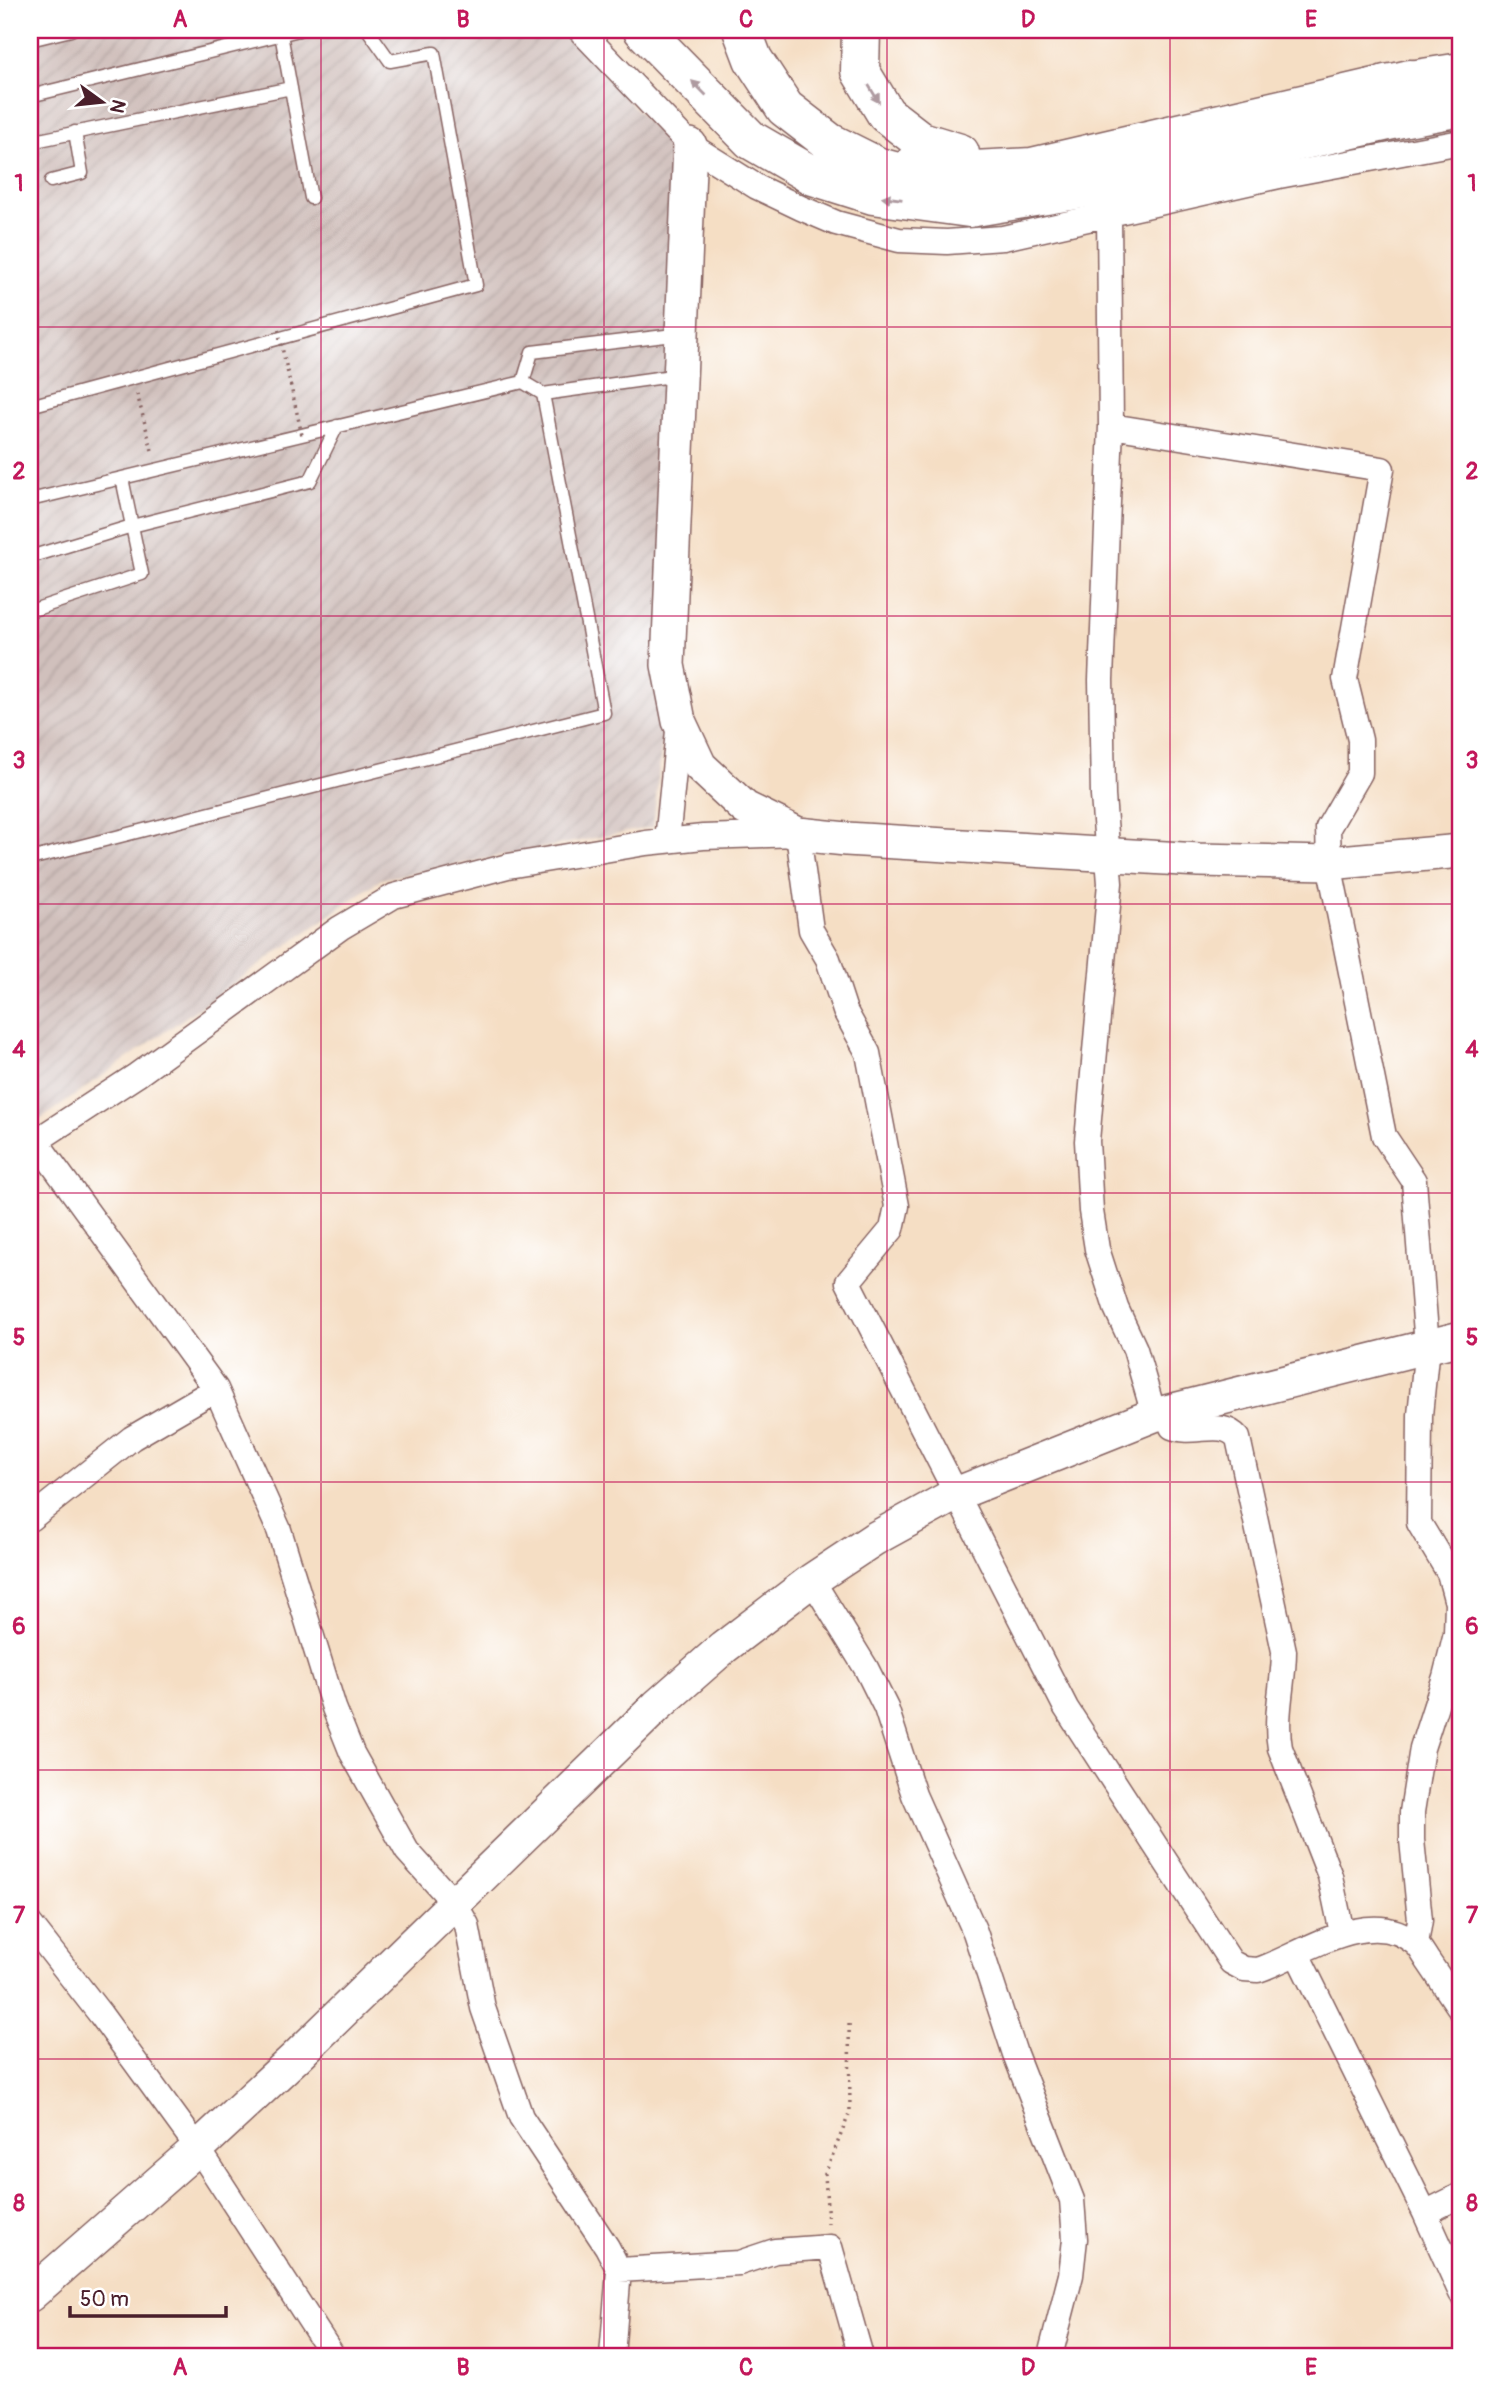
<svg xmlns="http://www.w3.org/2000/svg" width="1491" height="2386" font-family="Pangolin,sans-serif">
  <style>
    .industrial { fill: url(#industrial-furrows) }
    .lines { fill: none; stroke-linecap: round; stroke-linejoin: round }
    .lane-casing { stroke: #866261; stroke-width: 15 }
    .street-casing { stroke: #866261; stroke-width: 27 }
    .secondary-casing { stroke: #866261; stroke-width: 36 }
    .highway-casing { stroke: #866261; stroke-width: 41 }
    .path { stroke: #866261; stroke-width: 3.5; stroke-dasharray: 2 5; stroke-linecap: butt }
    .lane { stroke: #fff; stroke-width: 12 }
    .street { stroke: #fff; stroke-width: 24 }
    .secondary { stroke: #fff; stroke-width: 33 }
    .highway { stroke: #fff; stroke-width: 38 }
    .path-bridge { stroke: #866261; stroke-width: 3.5; stroke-dasharray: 2 5; stroke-linecap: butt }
    .oneway { fill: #ae9aa0 }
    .grid { fill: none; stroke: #c2185b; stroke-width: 2; stroke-opacity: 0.55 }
    .neatline { fill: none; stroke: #c2185b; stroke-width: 2.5 }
    .grid-label { font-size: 23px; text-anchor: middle; font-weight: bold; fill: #c2185b }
  </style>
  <defs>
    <pattern id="industrial-furrows" width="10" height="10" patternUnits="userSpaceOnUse" patternTransform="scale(1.75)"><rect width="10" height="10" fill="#d0c0bc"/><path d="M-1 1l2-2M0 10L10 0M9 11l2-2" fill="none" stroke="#b4a5a2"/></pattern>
  </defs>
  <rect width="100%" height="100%" fill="#fff"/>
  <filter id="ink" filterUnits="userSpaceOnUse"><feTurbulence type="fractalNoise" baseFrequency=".0143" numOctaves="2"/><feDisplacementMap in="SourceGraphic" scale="14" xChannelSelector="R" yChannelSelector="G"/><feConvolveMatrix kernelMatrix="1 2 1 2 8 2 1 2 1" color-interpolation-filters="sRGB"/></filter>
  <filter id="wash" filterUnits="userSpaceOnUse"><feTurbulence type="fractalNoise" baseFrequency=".00686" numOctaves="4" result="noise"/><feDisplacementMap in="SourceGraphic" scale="28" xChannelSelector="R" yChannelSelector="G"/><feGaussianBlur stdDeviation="1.57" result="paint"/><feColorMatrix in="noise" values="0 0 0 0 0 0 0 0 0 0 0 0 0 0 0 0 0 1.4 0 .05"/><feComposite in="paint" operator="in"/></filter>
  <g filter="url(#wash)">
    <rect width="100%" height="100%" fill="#f5dec4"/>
    <path class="industrial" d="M 30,30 L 562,30 L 674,150 L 664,723 L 653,827 L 381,879 L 40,1120 L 30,1107 Z"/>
  </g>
  <g filter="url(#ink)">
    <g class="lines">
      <g class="lane-casing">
        <path id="lane" d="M 281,34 L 311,198
          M 30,40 L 71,30
          M 30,96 L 299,30
          M 30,142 L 291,88
          M 51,181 L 82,173 L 75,132
          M 523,382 L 543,394 L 679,375
          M 30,406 L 476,285 L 434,53 L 390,61 L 368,30
          M 30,500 L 523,382 L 532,352 L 682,334
          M 30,557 L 132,526 L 310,481 L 337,426
          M 30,611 L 142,574 L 122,478
          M 30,859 L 604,713 L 543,394"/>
      </g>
      <g class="street-casing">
        <path id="street" d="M 580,30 L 690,145 L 757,187 L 801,208 L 836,223 L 899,240 L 947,242 L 1003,238 L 1279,176 L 1461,142
          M 1109,215 L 1111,426 L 1101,680 L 1103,796 L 1110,883 L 1087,1141 L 1091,1211 L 1097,1249 L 1116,1308 L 1135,1349 L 1154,1415
          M 1111,426 L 1382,469 L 1345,679 L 1360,740 L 1360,773 L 1328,828 L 1329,863 L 1384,1136 L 1414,1181 L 1427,1346 L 1420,1415 L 1419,1523 L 1449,1573 L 1457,1603 L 1456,1633 L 1445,1677 L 1422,1748 L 1412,1812 L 1412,1840 L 1420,1920 L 1416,1944
          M 667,841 L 679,721
          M 30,1133 L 216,1389 L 279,1530 L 334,1708 L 352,1753 L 407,1851 L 455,1904 L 467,1925 L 483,2008 L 521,2117 L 607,2247 L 619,2270 L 612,2356
          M 36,1141 L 137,1075 L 340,928 L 394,896 L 508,866 L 646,843 L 703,837 L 798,834 L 811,930 L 828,959 L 845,1011 L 868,1053 L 897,1206 L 892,1229 L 848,1282 L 1066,1708 L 1231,1962 L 1244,1969 L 1258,1970 C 1302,1955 1370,1904 1415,1943 C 1420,1947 1424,1955 1428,1961 C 1439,1977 1450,1994 1461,2010
          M 1167,1412 L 1172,1427 C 1194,1436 1222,1418 1238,1438 L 1284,1651 C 1284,1684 1274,1715 1280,1748 L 1330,1876 L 1342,1933
          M 30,1519 L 132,1438 L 216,1389
          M 812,1580 L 866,1668 L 886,1708 L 914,1795 L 975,1932 L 1015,2054 L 1072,2200 L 1075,2239 L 1071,2275 L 1050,2356
          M 30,1924 L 101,2015 L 198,2148 L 333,2356
          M 1297,1954 L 1425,2213 L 1461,2293
          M 1425,2213 L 1461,2195
          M 619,2270 L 739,2263 L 775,2251 L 830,2247 L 861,2356"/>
      </g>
      <g class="secondary-casing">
        <path id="secondary" d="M 690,145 L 668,665 L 679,721 L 700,766 L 745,808 L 798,834 L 846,839 L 1199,860 L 1329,863 L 1461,851
          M 30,2295 L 198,2148 L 296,2057 L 657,1706 L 723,1648 L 812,1580 L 874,1539 L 956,1494 L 1154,1415 L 1461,1338"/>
      </g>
      <g class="highway-casing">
        <path id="highway" d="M 643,30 L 751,140 L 813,176 L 873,195 L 969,208 L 1100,186 L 1415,115
          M 742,30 L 753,59 L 785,108 L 829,142 L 879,167 L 943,184
          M 861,30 L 860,71 L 886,114 L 921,141 L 960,153
          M 1385,84 L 1461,72
          M 1390,120 L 1461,107
          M 916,161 L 954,171 L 1032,167 L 1410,79"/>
      </g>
      <path class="path" d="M 137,394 L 153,454
        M 828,2224 L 825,2174 L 850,2112 L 849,2020"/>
      <use href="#lane" class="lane"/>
      <use href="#street" class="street"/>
      <use href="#secondary" class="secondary"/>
      <use href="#highway" class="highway"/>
      <path class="path-bridge" d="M 278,330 L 302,435"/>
    </g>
    <defs><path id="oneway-solid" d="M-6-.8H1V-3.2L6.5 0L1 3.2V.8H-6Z" transform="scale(1.75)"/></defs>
    <g class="oneway">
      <use href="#oneway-solid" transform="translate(699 88) rotate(-135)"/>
      <use href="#oneway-solid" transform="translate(874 94) rotate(59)"/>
      <use href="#oneway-solid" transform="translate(892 198) rotate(-172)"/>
    </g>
  </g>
  <path class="grid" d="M 321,30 L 321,2356M 604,30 L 604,2356M 887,30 L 887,2356M 1170,30 L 1170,2356M 30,327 L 1461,327M 30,616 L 1461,616M 30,904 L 1461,904M 30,1193 L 1461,1193M 30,1482 L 1461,1482M 30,1770 L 1461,1770M 30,2059 L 1461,2059"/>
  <rect width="1491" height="2386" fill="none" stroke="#fff" stroke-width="77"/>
  <g transform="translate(102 102) rotate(105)" stroke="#ffffff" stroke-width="5" paint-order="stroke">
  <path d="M0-5L12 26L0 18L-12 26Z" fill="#4a1f2b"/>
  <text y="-10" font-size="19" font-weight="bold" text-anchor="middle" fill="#4a1f2b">N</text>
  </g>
  <path d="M70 2306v10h156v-10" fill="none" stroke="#4a1f2b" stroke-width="3.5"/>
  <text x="80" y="2306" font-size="21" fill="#4a1f2b" stroke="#ffffff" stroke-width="5" paint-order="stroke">50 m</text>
  <rect x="38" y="38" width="1414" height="2310" class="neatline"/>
  <g class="grid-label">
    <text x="180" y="27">A</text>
    <text x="463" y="27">B</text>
    <text x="746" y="27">C</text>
    <text x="1028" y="27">D</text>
    <text x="1311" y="27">E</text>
    <text x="19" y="191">1</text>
    <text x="1472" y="191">1</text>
    <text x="19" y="479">2</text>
    <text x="1472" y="479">2</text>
    <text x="19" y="768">3</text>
    <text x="1472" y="768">3</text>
    <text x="19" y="1057">4</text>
    <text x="1472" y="1057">4</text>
    <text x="19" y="1345">5</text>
    <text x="1472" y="1345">5</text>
    <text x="19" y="1634">6</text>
    <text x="1472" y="1634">6</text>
    <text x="19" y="1923">7</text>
    <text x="1472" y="1923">7</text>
    <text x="19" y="2211">8</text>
    <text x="1472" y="2211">8</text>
    <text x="180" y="2375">A</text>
    <text x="463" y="2375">B</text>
    <text x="746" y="2375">C</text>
    <text x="1028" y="2375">D</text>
    <text x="1311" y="2375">E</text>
  </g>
</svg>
